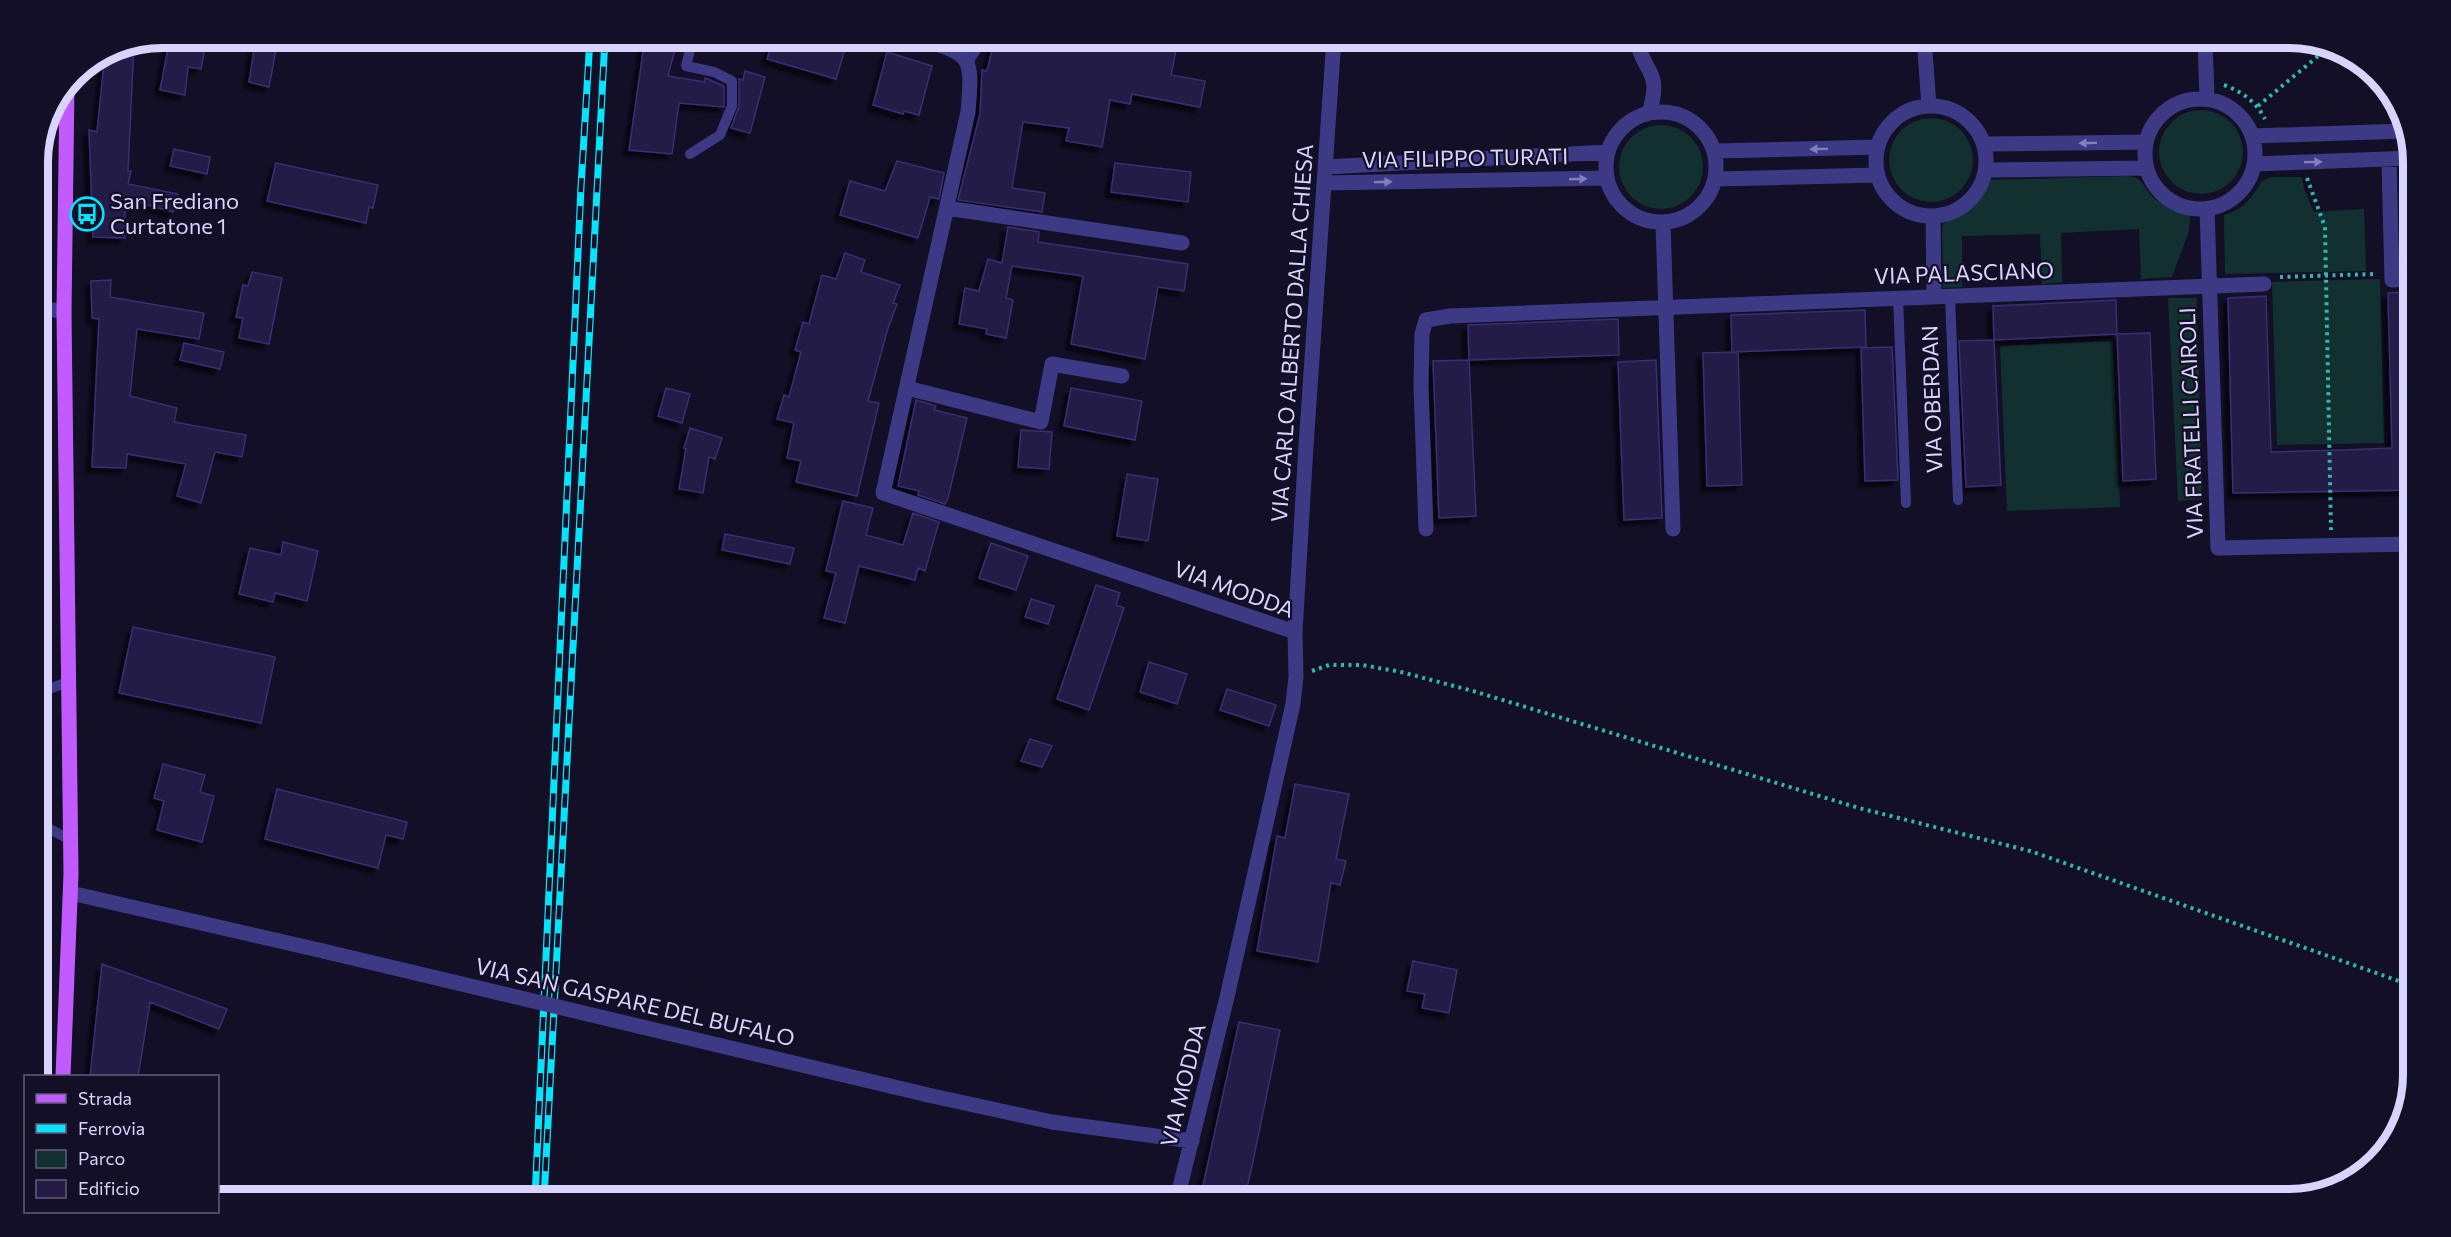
<svg xmlns="http://www.w3.org/2000/svg" width="2451" height="1237" font-family="Commissioner,sans-serif">
  <style>
    .green { fill: #12302f }
    .building { fill: #241b47; stroke: #3b2d73; stroke-width: 1.5; filter: url(#shadow) }
    .lines { fill: none; stroke-linecap: round; stroke-linejoin: round }
    .path { stroke: #2fb8b0; stroke-width: 4; stroke-dasharray: 3 4.5; stroke-linecap: butt }
    .service { stroke: #3d3a85; stroke-width: 10 }
    .minor { stroke: #3d3a85; stroke-width: 15 }
    .primary { stroke: #c25bff; stroke-width: 15 }
    .rail-casing { stroke: #00e5ff; stroke-width: 7 }
    .rail { stroke: #130f26; stroke-width: 4.5; stroke-dasharray: 14; stroke-linecap: butt }
    .minor-bridge { stroke: #3d3a85; stroke-width: 15 }
    .oneway { fill: #837fbc }
    .labels { text-anchor: middle; stroke-width: 4.5; stroke-linejoin: round; paint-order: stroke }
    .street-label { font-size: 22px; fill: #d9d4ff; stroke: #130f26 }
    .poi-label { font-size: 22px; fill: #d9d4ff; stroke: #130f26; text-anchor: start }
    .rim { fill: none; stroke: #d9d4ff; stroke-width: 8 }
  </style>
  <defs>
    <filter id="shadow"><feDropShadow dx="-5.5" dy="5.5" stdDeviation="1.5" flood-color="#0009"/></filter>
  </defs>
  <rect width="100%" height="100%" fill="#130f26"/>
  <path class="green" d="M2159 152a42 42 0 1 1 84 0a42 42 0 1 1-84 0Z
    M1889 160a42 42 0 1 1 84 0a42 42 0 1 1-84 0Z
    M1619 167a42 42 0 1 1 84 0a42 42 0 1 1-84 0Z
    M 2129,176 C 2144,178 2144,189 2154,198 C 2165,207 2176,211 2190,215 L 2189,231 L 2172,277 L 2141,279 L 2139,229 L 2061,233 L 2062,282 L 2042,284 L 2040,234 L 1962,236 L 1962,287 L 1943,288 L 1942,227 L 1944,223 C 1966,210 1979,205 1991,180 Z
    M 2272,177 L 2302,177 L 2304,189 L 2314,212 L 2364,209 L 2366,271 L 2225,274 L 2224,215 C 2234,212 2242,208 2249,200 C 2258,190 2259,179 2272,177 Z
    M 2380,279 L 2384,443 L 2277,445 L 2272,282 Z
    M 2168,298 L 2197,298 L 2202,499 L 2178,501 Z
    M 2113,341 L 2120,507 L 2007,511 L 2000,346 Z"/>
  <path class="building" d="M 170,38 L 207,38 L 201,69 L 188,67 L 185,95 L 160,90 Z
    M 645,38 L 678,38 L 668,76 L 705,82 L 705,78 L 724,86 L 724,107 L 679,103 L 672,154 L 629,150 Z
    M 774,38 L 831,38 L 847,42 L 836,79 L 767,59 Z
    M 995,38 L 1061,38 L 1078,41 L 1078,38 L 1139,38 L 1177,45 L 1171,75 L 1205,81 L 1200,107 L 1132,94 L 1130,104 L 1110,100 L 1102,147 L 1066,141 L 1069,128 L 1023,122 L 1012,188 L 1045,193 L 1042,212 L 958,200 L 980,114 L 982,70 L 987,71 Z
    M 134,43 L 128,171 L 131,171 L 128,184 L 178,194 L 173,212 L 125,199 L 125,238 L 93,237 L 89,130 L 97,132 L 105,53 L 115,47 Z
    M 255,44 L 276,49 L 269,87 L 249,82 Z
    M 887,52 L 932,66 L 919,115 L 904,111 L 903,114 L 873,105 Z
    M 745,71 L 765,77 L 750,133 L 731,128 L 739,106 L 739,79 L 743,80 Z
    M 174,149 L 210,157 L 207,174 L 170,166 Z
    M 897,161 L 944,173 L 939,199 L 930,197 L 918,238 L 840,215 L 850,181 L 885,191 Z
    M 276,163 L 378,185 L 373,208 L 369,207 L 366,223 L 267,201 Z
    M 1115,163 L 1191,172 L 1188,202 L 1111,192 Z
    M 1008,227 L 1039,232 L 1038,242 L 1188,264 L 1184,291 L 1158,287 L 1145,359 L 1071,344 L 1083,276 L 1012,266 L 1006,298 L 1013,300 L 1006,338 L 986,334 L 987,329 L 959,324 L 965,288 L 979,291 L 988,259 L 1002,263 Z
    M 845,253 L 865,260 L 861,272 L 900,285 L 893,303 L 897,304 L 888,328 L 868,401 L 879,403 L 857,496 L 796,482 L 801,461 L 787,458 L 794,423 L 777,419 L 784,395 L 789,397 L 801,352 L 795,350 L 803,322 L 809,324 L 822,275 L 836,279 Z
    M 252,272 L 282,278 L 269,344 L 239,338 L 243,318 L 236,317 L 243,285 L 248,286 Z
    M 111,280 L 110,297 L 204,313 L 199,339 L 137,329 L 130,396 L 177,408 L 174,422 L 246,435 L 242,457 L 215,452 L 201,503 L 177,496 L 186,464 L 127,454 L 126,468 L 92,467 L 99,319 L 92,318 L 91,281 Z
    M 2413,292 L 2413,490 L 2233,493 L 2228,298 L 2266,296 L 2271,452 L 2343,450 L 2392,448 L 2388,293 Z
    M 2116,300 L 2117,334 L 1994,340 L 1993,306 Z
    M 1865,310 L 1866,347 L 1732,352 L 1731,315 Z
    M 1618,319 L 1619,355 L 1469,360 L 1468,325 Z
    M 2150,333 L 2156,479 L 2123,481 L 2117,334 Z
    M 1994,340 L 2001,485 L 1966,487 L 1959,341 Z
    M 184,343 L 224,352 L 220,369 L 180,360 Z
    M 1892,347 L 1898,480 L 1865,481 L 1861,348 Z
    M 1738,352 L 1742,485 L 1707,486 L 1703,353 Z
    M 1469,360 L 1476,516 L 1439,518 L 1433,361 Z
    M 1656,360 L 1662,518 L 1624,520 L 1618,362 Z
    M 666,388 L 690,394 L 682,423 L 658,416 Z
    M 1071,388 L 1142,401 L 1135,440 L 1064,426 Z
    M 916,400 L 936,406 L 934,410 L 967,418 L 948,498 L 945,504 L 918,495 L 919,491 L 898,486 Z
    M 690,428 L 722,438 L 715,459 L 709,457 L 703,493 L 679,489 L 686,449 L 684,448 Z
    M 1021,430 L 1052,432 L 1049,469 L 1018,467 Z
    M 1127,474 L 1158,479 L 1148,541 L 1117,536 Z
    M 843,501 L 873,508 L 866,535 L 903,545 L 913,513 L 939,522 L 925,571 L 918,568 L 915,580 L 859,566 L 845,623 L 824,618 L 836,573 L 826,571 Z
    M 725,534 L 794,548 L 790,564 L 722,550 Z
    M 283,542 L 318,551 L 307,601 L 275,593 L 273,602 L 239,594 L 250,548 L 281,555 Z
    M 991,543 L 1028,556 L 1016,590 L 979,578 Z
    M 1096,585 L 1120,593 L 1116,605 L 1124,608 L 1089,710 L 1057,699 Z
    M 1031,599 L 1054,606 L 1048,624 L 1025,617 Z
    M 133,627 L 275,657 L 261,723 L 119,693 Z
    M 1149,662 L 1187,674 L 1177,704 L 1140,692 Z
    M 1227,689 L 1276,705 L 1269,726 L 1220,710 Z
    M 1030,739 L 1052,746 L 1042,767 L 1021,761 Z
    M 163,764 L 205,775 L 200,792 L 214,796 L 202,842 L 157,830 L 164,801 L 154,798 Z
    M 1295,784 L 1349,794 L 1336,859 L 1346,861 L 1340,885 L 1331,883 L 1318,962 L 1257,951 L 1277,836 L 1285,838 Z
    M 277,789 L 407,822 L 403,839 L 386,835 L 378,868 L 265,839 Z
    M 1413,961 L 1457,970 L 1449,1013 L 1422,1008 L 1425,994 L 1407,991 Z
    M 102,964 L 227,1009 L 219,1029 L 150,1002 L 138,1077 L 90,1077 Z
    M 1239,1022 L 1280,1030 L 1252,1166 L 1244,1199 L 1200,1199 Z"/>
  <g class="lines">
    <path class="path" d="M 2224,85 C 2243,92 2256,102 2265,119
      M 2258,106 L 2329,47
      M 2307,178 L 2325,227 L 2331,530
      M 2280,277 L 2375,274
      M 1312,671 L 1329,665 L 1362,665 L 1401,672 L 1473,691 L 1859,808 L 2030,851 L 2413,986"/>
    <path class="service" d="M 968,62 L 984,38
      M 690,154 L 720,135 L 732,106 L 732,81 L 714,72 L 686,66 L 693,38
      M 1950,296 L 1958,500
      M 1898,298 L 1906,503
      M 38,693 L 68,682
      M 38,819 L 43,825 L 70,840"/>
    <path class="minor" d="M 918,38 C 972,55 973,55 968,112 L 883,493 L 1295,632
      M 1636,38 C 1643,74 1663,69 1649,113
      M 1924,38 L 1929,106
      M 2205,38 L 2207,99
      M2145 154a55 55 0 1 1 110 0a55 55 0 1 1-110 0Z
      M1876 161a55 55 0 1 1 110 0a55 55 0 1 1-110 0Z
      M1606 167a55 55 0 1 1 110 0a55 55 0 1 1-110 0Z
      M 2253,136 L 2405,131
      M 1984,144 L 2146,142
      M 1714,151 L 1878,147
      M 2389,160 L 2392,280 L 2413,279
      M 2255,164 L 2413,158
      M 1326,167 L 1608,152
      M 1986,170 L 2146,168
      M 1715,179 L 1878,175
      M 1324,183 L 1607,178
      M 947,208 L 1182,243
      M 2207,209 L 2218,548 L 2413,544
      M 1933,216 L 1934,297
      M 1663,223 L 1673,529
      M 38,307 L 64,312
      M 907,388 L 1041,422 L 1052,364 L 1122,376
      M 1426,529 L 1421,386 L 1422,334 L 1426,320 L 1450,316 L 2264,284
      M 71,893 L 323,951
      M 928,1095 L 1052,1122 L 1192,1141
      M 1177,1199 L 1227,997 L 1293,704 L 1296,677 L 1295,632 L 1306,446 L 1334,38"/>
    <path class="primary" d="M 63,1076 L 71,874 L 64,312 L 67,84"/>
    <g class="rail-casing">
      <path id="rail" d="M 535,1199 L 581,187 L 590,38
        M 544,1199 L 605,38"/>
    </g>
    <use href="#rail" class="rail"/>
    <path class="minor-bridge" d="M 323,951 L 928,1095"/>
  </g>
  <defs><path id="oneway-solid" d="M-6-.8H1V-3.2L6.5 0L1 3.2V.8H-6Z" transform="scale(1.5)"/></defs>
  <g class="oneway">
    <use href="#oneway-solid" transform="translate(2088 143) rotate(179)"/>
    <use href="#oneway-solid" transform="translate(1819 149) rotate(179)"/>
    <use href="#oneway-solid" transform="translate(2313 162) rotate(-1)"/>
    <use href="#oneway-solid" transform="translate(1578 179) rotate(-1)"/>
    <use href="#oneway-solid" transform="translate(1383 182) rotate(-1)"/>
  </g>
  <defs>
    <g id="bus-ring" transform="scale(1.725)"><circle r="9.5" fill="#130f26" stroke="#00e5ff" stroke-width="1.5"/><path d="M-5-6H5V4H4V6H2V4H-2V6H-4V4H-5ZM-3.5-4V0h7V-4ZM-3.5 1.2v1.5H-2V1.2ZM2 1.2v1.5H3.5V1.2Z" fill="#00e5ff"/></g>
  </defs>
  <g fill-rule="evenodd">
    <use href="#bus-ring" x="87" y="214"/>
  </g>
  <g class="labels">
    <g class="street-label">
      <text transform="translate(1465 158) rotate(-1)" y="8">VIA FILIPPO TURATI</text>
      <text transform="translate(1964 273) rotate(-2)" y="8">VIA PALASCIANO</text>
      <text transform="translate(1292 333) rotate(-86)" y="8">VIA CARLO ALBERTO DALLA CHIESA</text>
      <text transform="translate(1932 399) rotate(-92)" y="8">VIA OBERDAN</text>
      <text transform="translate(2191 423) rotate(-92)" y="8">VIA FRATELLI CAIROLI</text>
      <text transform="translate(1234 589) rotate(20)" y="8">VIA MODDA</text>
      <text transform="translate(635 1002) rotate(13)" y="8">VIA SAN GASPARE DEL BUFALO</text>
      <text transform="translate(1183 1085) rotate(-76)" y="8">VIA MODDA</text>
    </g>
    <g class="poi-label">
      <text x="110" y="209">San Frediano<tspan x="110" dy="25">Curtatone 1</tspan></text>
    </g>
  </g>
  <path d="M0 0H2451V1237H0ZM162 48H2289A114 114 0 0 1 2403 162V1075A114 114 0 0 1 2289 1189H162A114 114 0 0 1 48 1075V162A114 114 0 0 1 162 48Z" fill="#130f26" fill-rule="evenodd"/>
  <path class="rim" d="M162 48H2289A114 114 0 0 1 2403 162V1075A114 114 0 0 1 2289 1189H162A114 114 0 0 1 48 1075V162A114 114 0 0 1 162 48Z"/>
  <rect x="24" y="1075" width="195" height="138" fill="#130f26" stroke="#625e7d" stroke-width="1.5"/>
  <rect x="36" y="1094" width="30" height="9" fill="#c25bff" stroke="#625e7d" stroke-width="1.5"/>
  <text x="78" y="1105" font-size="18" fill="#d9d4ff">Strada</text>
  <rect x="36" y="1124" width="30" height="9" fill="#00e5ff" stroke="#625e7d" stroke-width="1.5"/>
  <text x="78" y="1135" font-size="18" fill="#d9d4ff">Ferrovia</text>
  <rect x="36" y="1150" width="30" height="18" fill="#12302f" stroke="#625e7d" stroke-width="1.5"/>
  <text x="78" y="1165" font-size="18" fill="#d9d4ff">Parco</text>
  <rect x="36" y="1180" width="30" height="18" fill="#241b47" stroke="#625e7d" stroke-width="1.5"/>
  <text x="78" y="1195" font-size="18" fill="#d9d4ff">Edificio</text>
</svg>
